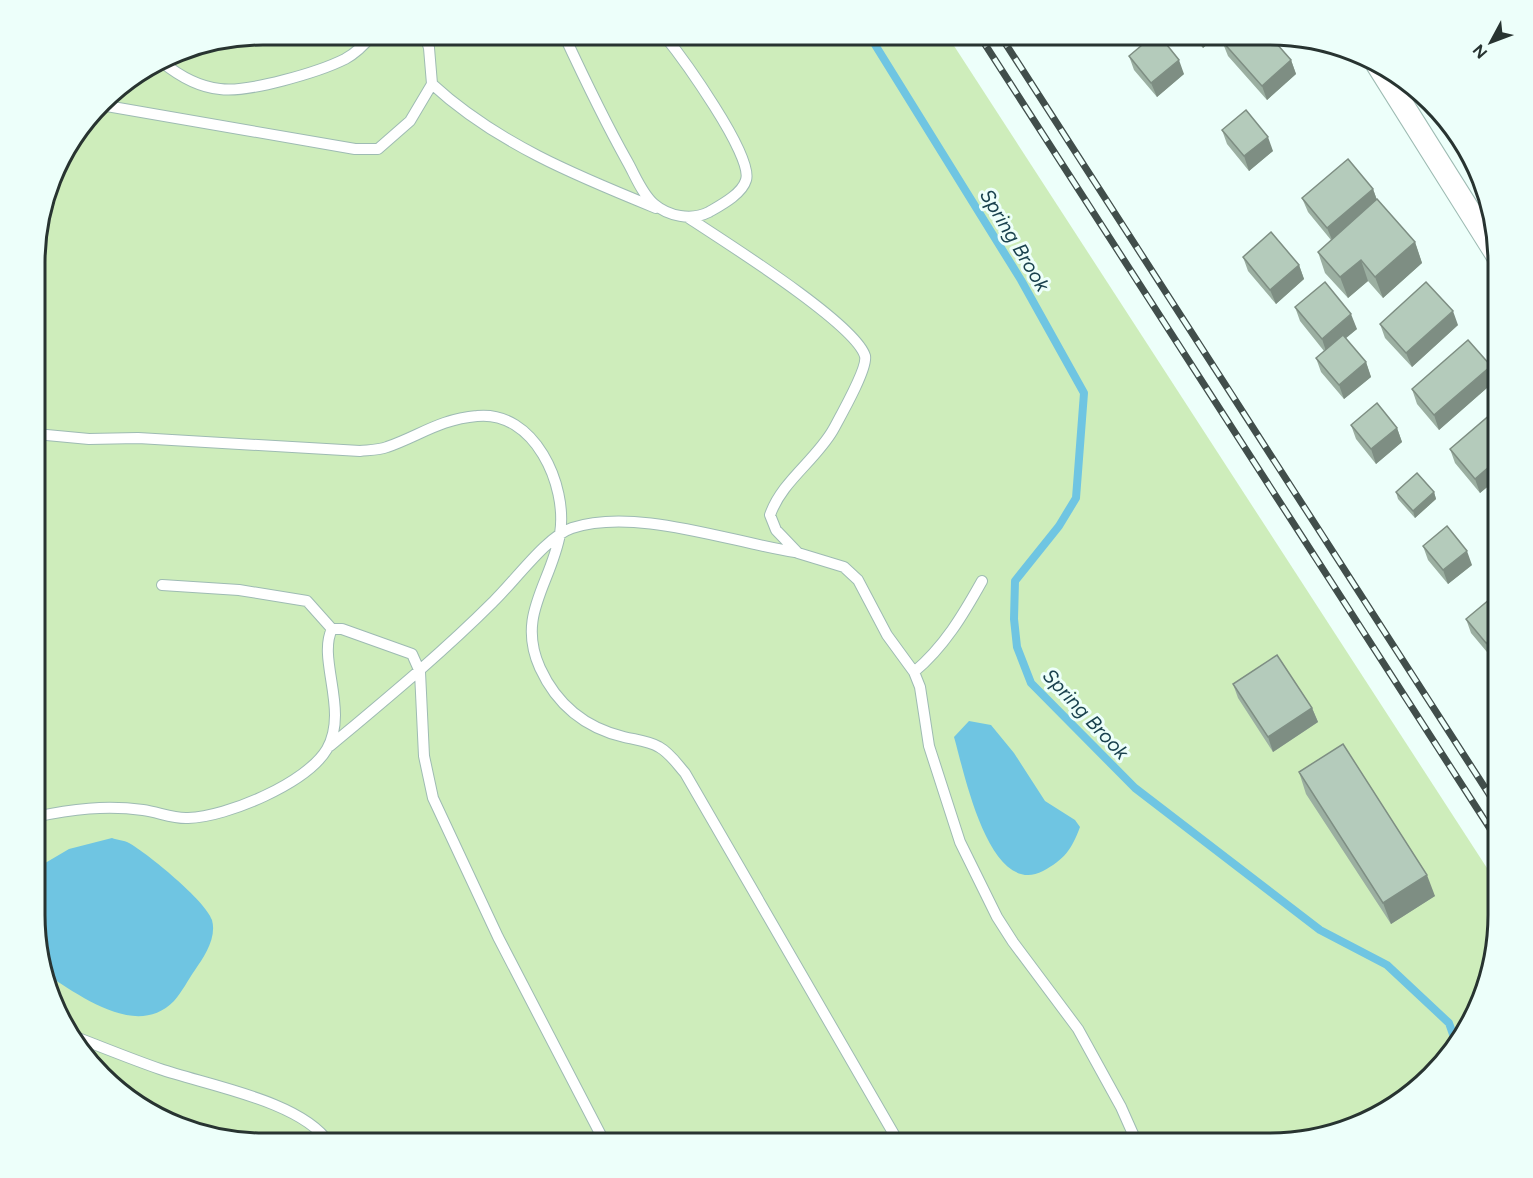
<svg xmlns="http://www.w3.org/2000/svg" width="1533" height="1178" font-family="Figtree,sans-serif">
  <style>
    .green { fill: #ceedbb }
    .water { fill: #6fc5e2 }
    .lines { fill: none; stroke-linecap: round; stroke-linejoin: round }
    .stream { stroke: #6fc5e2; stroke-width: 8 }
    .lane-casing { stroke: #9ebbb3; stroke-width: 12 }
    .street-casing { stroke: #9ebbb3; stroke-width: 24 }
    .lane { stroke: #fff; stroke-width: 10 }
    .street { stroke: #fff; stroke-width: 22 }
    .rail-casing { stroke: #414e4b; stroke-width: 7 }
    .rail { stroke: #edfffa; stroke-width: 4.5; stroke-dasharray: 14; stroke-linecap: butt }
    .wall { fill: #9bafa1 }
    .shaded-wall { fill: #7e8e83 }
    .building { fill: #b4cbbb; stroke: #7e8e83; stroke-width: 1.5 }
    .labels { text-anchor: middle; stroke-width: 6; stroke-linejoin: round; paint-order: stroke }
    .water-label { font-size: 20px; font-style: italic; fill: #1a424e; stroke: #edfffa }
    .rim { fill: none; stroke: #283431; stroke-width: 3 }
  </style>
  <rect width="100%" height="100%" fill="#edfffa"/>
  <path class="green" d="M 263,35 L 947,35 L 1498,885 L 1498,931 L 1481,1002 L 1442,1066 L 1371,1120 L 1270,1143 L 248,1143 L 176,1126 L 112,1087 L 58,1017 L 35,931 L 37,232 L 65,149 L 112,91 L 189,47 Z"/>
  <path class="water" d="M 969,721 L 991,725 L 1014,753 L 1045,801 L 1075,820 L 1080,827 C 1072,849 1064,860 1043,871 C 989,899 964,771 954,737 Z
    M 112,838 C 117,840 124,840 129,843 C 147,853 206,901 212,920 C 217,938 204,957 195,970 C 188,980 182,992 174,1001 C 137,1039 81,996 47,975 L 35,931 L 35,869 L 69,849 Z"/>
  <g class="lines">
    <path class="stream" d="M 869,35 L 1021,280 L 1084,393 L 1076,498 L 1059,526 L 1015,581 L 1014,619 L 1017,647 L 1031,683 L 1135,788 L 1320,930 L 1387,965 L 1449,1023 L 1456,1043"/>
    <g class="lane-casing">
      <path id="lane" d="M 564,35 C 584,78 604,120 627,161 C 635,175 642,194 654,204 C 668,216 691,221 709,212 C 721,205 742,194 746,180 C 754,156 681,56 664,35
        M 162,62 C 178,75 199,87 220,89 C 248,93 319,72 345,59 C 356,53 365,44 372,35
        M 432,84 C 496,143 577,176 656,208
        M 101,105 L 355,149 L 378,149 L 410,121 L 432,84 L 429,48 L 425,35
        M 689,218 C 722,240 855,323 865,356 C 868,368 840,417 833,430 C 815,461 782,481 770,515 L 776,530 L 798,553 L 844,567 L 858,580 L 887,635 L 914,672 L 920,687 L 929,746 L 960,842 L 997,917 L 1013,942 L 1078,1029 L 1121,1107 L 1137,1143
        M 36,434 L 89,439 L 138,438 L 360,451 C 369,450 379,450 387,447 C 419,436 440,419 477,416 C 534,410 568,485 560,534 C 551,584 516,615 540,668 C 557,705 586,728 624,737 C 636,740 649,741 659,747 C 670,753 677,764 685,773 L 899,1143
        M 162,585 L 239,590 L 307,601 L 332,629
        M 914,672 C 944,647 963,615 982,581
        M 330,746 C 385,700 442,653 493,602 C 514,582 547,536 572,528 C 635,507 730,542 795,552
        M 35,817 C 72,809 106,805 143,810 C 158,812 174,819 188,818 C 227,817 307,783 327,749 C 349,710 317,659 332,629 L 342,629 L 412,654 L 420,672 L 424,756 L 433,798 L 498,937 L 605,1143
        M 73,1036 C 102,1047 131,1059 160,1069 C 206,1085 302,1101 329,1143"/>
    </g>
    <g class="street-casing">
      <path id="street" d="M 1377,64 L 1497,255"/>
    </g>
    <use href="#lane" class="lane"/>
    <use href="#street" class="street"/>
    <g class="rail-casing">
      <path id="rail" d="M 979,35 L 1498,841
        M 1000,35 L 1498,808"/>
    </g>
    <use href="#rail" class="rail"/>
  </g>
  <path class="wall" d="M 1191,35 L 1218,35 L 1203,48 Z
    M 1222,41 L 1291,60 L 1296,74 L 1267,100 L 1228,56 Z
    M 1129,56 L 1184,74 L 1157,97 L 1134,70 Z
    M 1222,130 L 1273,151 L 1249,171 L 1227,144 Z
    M 1373,189 L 1377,200 L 1415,242 L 1422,263 L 1383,298 L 1368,281 L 1348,298 L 1325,273 L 1318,252 L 1331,240 L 1308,212 L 1302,198 Z
    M 1243,257 L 1299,265 L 1304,279 L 1276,304 L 1248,271 Z
    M 1295,307 L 1357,329 L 1345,338 L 1366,362 L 1371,377 L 1344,399 L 1321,372 L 1316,358 L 1324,351 L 1300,321 Z
    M 1380,324 L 1458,325 L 1412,367 L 1385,338 Z
    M 1496,380 L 1439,430 L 1417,404 L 1412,389 Z
    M 1498,408 L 1498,478 L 1480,493 L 1455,463 L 1450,449 Z
    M 1351,425 L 1397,428 L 1402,442 L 1376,464 L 1356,439 Z
    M 1396,492 L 1434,492 L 1436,499 L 1415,518 L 1398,499 Z
    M 1423,546 L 1472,565 L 1448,584 L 1428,560 Z
    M 1498,596 L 1498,652 L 1492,658 L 1471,633 L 1466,619 Z
    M 1233,684 L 1312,708 L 1318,722 L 1273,752 L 1238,698 Z
    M 1299,772 L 1435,896 L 1391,924 L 1306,794 Z"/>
  <path class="shaded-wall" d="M 1198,35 L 1218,35 L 1203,48 Z
    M 1179,60 L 1184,74 L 1157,97 L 1151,83 Z
    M 1291,60 L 1296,74 L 1267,100 L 1262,86 Z
    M 1268,137 L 1273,151 L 1249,171 L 1244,156 Z
    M 1373,189 L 1378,203 L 1333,242 L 1327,228 Z
    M 1415,242 L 1422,263 L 1383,298 L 1375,277 Z
    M 1361,260 L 1368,281 L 1348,298 L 1340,277 Z
    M 1299,265 L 1304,279 L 1276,304 L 1270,290 Z
    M 1453,311 L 1458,325 L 1412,367 L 1406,353 Z
    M 1351,314 L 1357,329 L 1327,354 L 1322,339 Z
    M 1366,362 L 1371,377 L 1344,399 L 1339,385 Z
    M 1491,366 L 1496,380 L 1439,430 L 1434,415 Z
    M 1397,428 L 1402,442 L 1376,464 L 1371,449 Z
    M 1498,459 L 1498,478 L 1480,493 L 1475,479 Z
    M 1434,492 L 1436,499 L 1415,518 L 1413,511 Z
    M 1467,551 L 1472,565 L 1448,584 L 1443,570 Z
    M 1498,634 L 1498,652 L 1492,658 L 1486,643 Z
    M 1312,708 L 1318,722 L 1273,752 L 1268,737 Z
    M 1427,875 L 1435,896 L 1391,924 L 1383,903 Z"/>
  <path class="building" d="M 1154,35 L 1159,35 L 1179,60 L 1151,83 L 1129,56 Z
    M 1229,35 L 1269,35 L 1291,60 L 1262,86 L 1222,41 Z
    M 1246,110 L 1268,137 L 1244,156 L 1222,130 Z
    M 1348,159 L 1373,189 L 1327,228 L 1302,198 Z
    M 1377,199 L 1415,242 L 1375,277 L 1361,260 L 1340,277 L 1318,252 Z
    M 1271,232 L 1299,265 L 1270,290 L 1243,257 Z
    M 1325,282 L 1351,314 L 1322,339 L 1295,307 Z
    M 1426,282 L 1453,311 L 1406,353 L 1380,324 Z
    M 1343,335 L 1366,362 L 1339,385 L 1316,358 Z
    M 1468,340 L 1491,366 L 1434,415 L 1412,389 Z
    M 1377,403 L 1397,428 L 1371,449 L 1351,425 Z
    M 1498,408 L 1498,459 L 1475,479 L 1450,449 Z
    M 1417,473 L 1434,492 L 1413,511 L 1396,492 Z
    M 1447,526 L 1467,551 L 1443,570 L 1423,546 Z
    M 1496,594 L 1498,596 L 1498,634 L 1486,643 L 1466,619 Z
    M 1277,655 L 1312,708 L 1268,737 L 1233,684 Z
    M 1343,744 L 1427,875 L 1383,903 L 1299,772 Z"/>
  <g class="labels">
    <g class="water-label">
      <text transform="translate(1015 240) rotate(59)" y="7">Spring Brook</text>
      <text transform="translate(1086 714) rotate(47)" y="7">Spring Brook</text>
    </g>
  </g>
  <path d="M0 0H1533V1178H0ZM263 45H1270A218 218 0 0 1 1488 263V915A218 218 0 0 1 1270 1133H263A218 218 0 0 1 45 915V263A218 218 0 0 1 263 45Z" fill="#edfffa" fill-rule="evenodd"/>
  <path class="rim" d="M263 45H1270A218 218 0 0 1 1488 263V915A218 218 0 0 1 1270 1133H263A218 218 0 0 1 45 915V263A218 218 0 0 1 263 45Z"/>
  <g transform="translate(1491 42) rotate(229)" stroke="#edfffa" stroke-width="4.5" paint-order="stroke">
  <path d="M0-4.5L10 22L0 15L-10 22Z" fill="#283431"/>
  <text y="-9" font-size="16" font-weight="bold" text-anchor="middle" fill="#283431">N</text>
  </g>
</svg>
